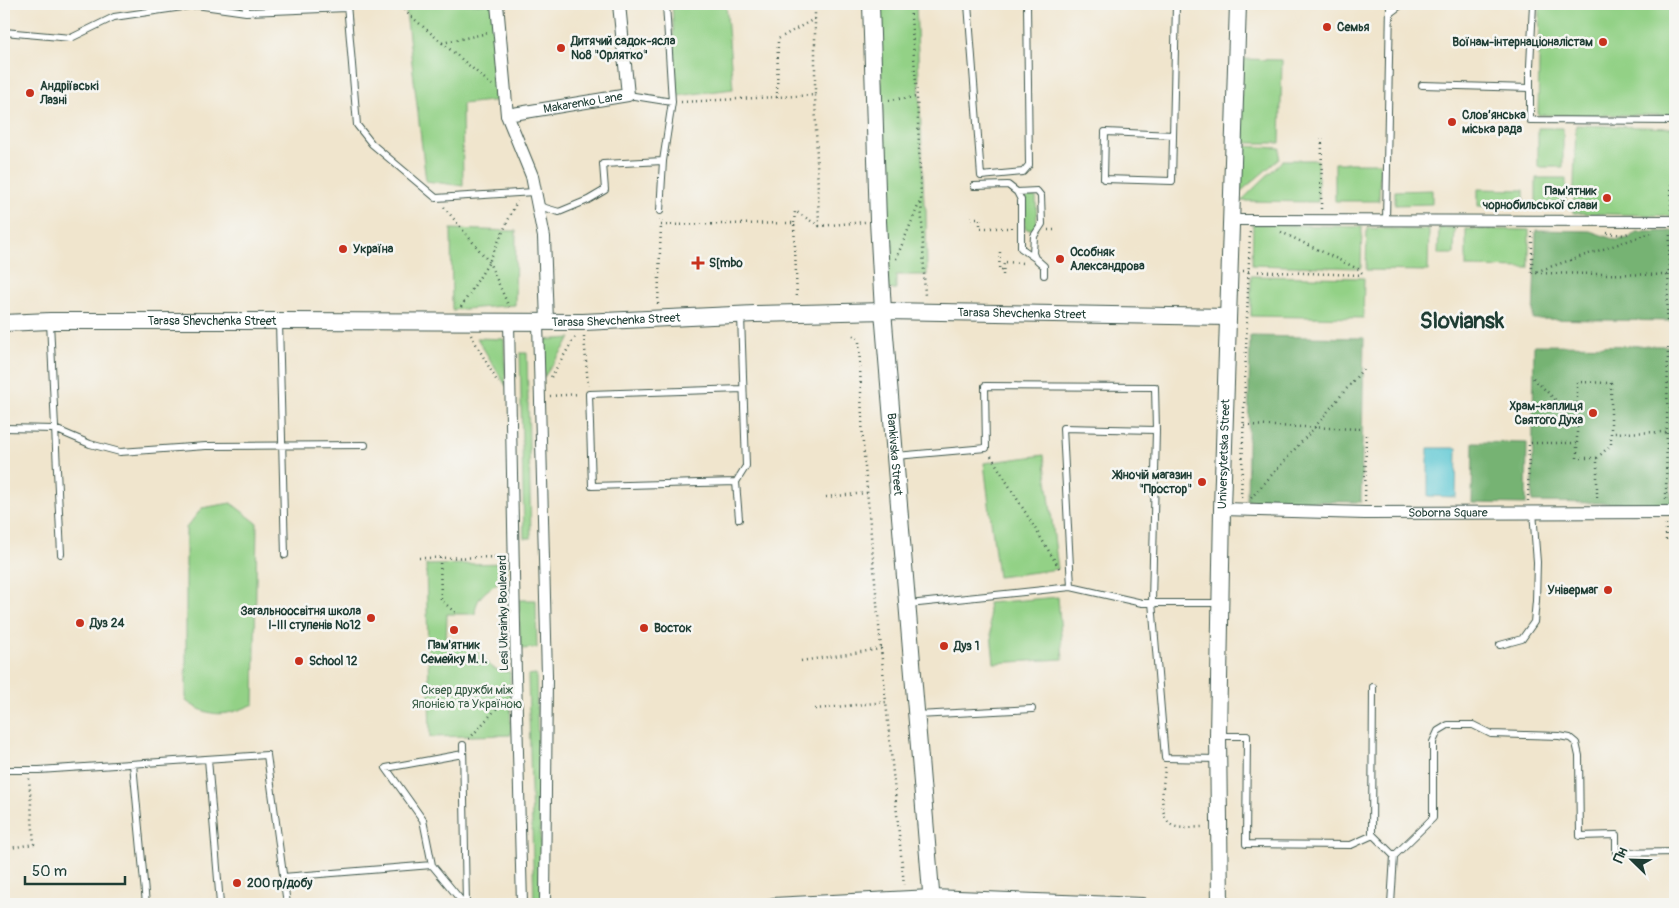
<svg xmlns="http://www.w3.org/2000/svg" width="1679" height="908" font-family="Pangolin,sans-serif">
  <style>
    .green { fill: #93d186; stroke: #59875d }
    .forest { fill: #76b373; stroke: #4a7854 }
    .water { fill: #5bc7d3; stroke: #3d8284 }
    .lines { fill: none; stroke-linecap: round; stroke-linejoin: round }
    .service-casing { stroke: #3e564b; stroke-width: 8 }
    .pedestrian-casing { stroke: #3e564b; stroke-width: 12 }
    .minor-casing { stroke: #3e564b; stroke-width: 14 }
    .tertiary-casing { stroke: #3e564b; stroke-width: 18 }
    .path { stroke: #3e564b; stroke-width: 2.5; stroke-dasharray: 1 4; stroke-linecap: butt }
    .service { stroke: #fff; stroke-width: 6 }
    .pedestrian { stroke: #fff; stroke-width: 10 }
    .minor { stroke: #fff; stroke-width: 12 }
    .tertiary { stroke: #fff; stroke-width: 16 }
    .poi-dot { fill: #c8321e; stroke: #f6f6f2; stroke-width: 2 }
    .labels { text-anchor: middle; stroke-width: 5; stroke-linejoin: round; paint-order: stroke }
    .poi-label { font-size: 12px; font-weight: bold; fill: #1f3d34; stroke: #f6f6f2; text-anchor: start }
    .street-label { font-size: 12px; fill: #1f3d34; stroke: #f6f6f2 }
    .park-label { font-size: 12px; fill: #365b44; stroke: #f6f6f2 }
    .town-label { font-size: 22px; font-weight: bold; fill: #1f3d34; stroke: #f6f6f2 }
  </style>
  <rect width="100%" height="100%" fill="#f6f6f2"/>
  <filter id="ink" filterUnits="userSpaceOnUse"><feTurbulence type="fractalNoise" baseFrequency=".02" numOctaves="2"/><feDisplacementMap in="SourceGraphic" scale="10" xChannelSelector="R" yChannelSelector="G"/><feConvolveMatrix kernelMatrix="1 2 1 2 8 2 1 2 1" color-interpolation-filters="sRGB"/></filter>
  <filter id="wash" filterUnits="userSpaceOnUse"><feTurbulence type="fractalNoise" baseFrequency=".0096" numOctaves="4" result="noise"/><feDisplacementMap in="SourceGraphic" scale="20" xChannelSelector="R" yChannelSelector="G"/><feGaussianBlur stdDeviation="1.12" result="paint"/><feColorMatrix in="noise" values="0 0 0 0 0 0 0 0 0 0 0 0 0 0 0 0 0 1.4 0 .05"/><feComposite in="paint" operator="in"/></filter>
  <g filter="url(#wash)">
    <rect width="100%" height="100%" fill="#f0e5cd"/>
    <path class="green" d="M 405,4 L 492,4 L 501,100 L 462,104 L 463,186 L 426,181 Z
      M 672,4 L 726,4 L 733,89 L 677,96 Z
      M 879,4 L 916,4 L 924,204 L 926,209 L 927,275 L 896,275 L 896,289 L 888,290 Z
      M 1540,4 L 1675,4 L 1675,115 L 1538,115 Z
      M 1242,59 L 1282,60 L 1280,143 L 1240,143 Z
      M 1576,125 L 1675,128 L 1675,216 L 1573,213 Z
      M 1538,128 L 1563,128 L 1563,167 L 1538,167 Z
      M 1241,146 L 1280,148 L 1279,159 L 1240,192 Z
      M 1283,160 L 1318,160 L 1318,202 L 1241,201 Z
      M 1335,163 L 1380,163 L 1379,201 L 1335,201 Z
      M 1536,178 L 1566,178 L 1566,207 L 1536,207 Z
      M 1478,189 L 1524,190 L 1524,207 L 1478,206 Z
      M 1432,190 L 1432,204 L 1395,205 L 1395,191 Z
      M 1027,196 L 1034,196 L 1036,197 L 1037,228 L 1035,229 L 1027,229 L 1025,228 L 1025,198 Z
      M 1253,224 L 1362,227 L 1361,268 L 1252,265 Z
      M 1367,228 L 1429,230 L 1428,271 L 1366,270 Z
      M 1439,228 L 1455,228 L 1454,254 L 1438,254 Z
      M 451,229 L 516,231 L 515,305 L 452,310 Z
      M 1466,229 L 1529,230 L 1529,268 L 1466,267 Z
      M 1251,276 L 1364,278 L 1363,318 L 1251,316 Z
      M 477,338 L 504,339 L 506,386 Z
      M 571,338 L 544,377 L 542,340 Z
      M 520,353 L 527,353 L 531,538 L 524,538 Z
      M 1044,455 L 1058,569 L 998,577 L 984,463 Z
      M 231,503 L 257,523 L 254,704 C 227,716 211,719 186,701 L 186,528 L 202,508 Z
      M 508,563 C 508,589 476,584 475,614 L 447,614 L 446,645 L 474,645 L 475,649 C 487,662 491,672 510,672 L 511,735 L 430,737 L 426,565 Z
      M 1058,597 L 1063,659 L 994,663 L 988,603 Z
      M 519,600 L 536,600 L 537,648 L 520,649 Z
      M 536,674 L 542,904 L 534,904 L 528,675 Z"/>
    <path class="forest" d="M 1536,230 L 1590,231 L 1616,240 L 1629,238 L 1636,232 L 1675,231 L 1675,321 L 1533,319 Z
      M 1250,336 L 1364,338 L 1361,502 L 1247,501 Z
      M 1534,345 L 1673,346 L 1671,504 L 1532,502 Z
      M 1473,442 L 1527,443 L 1526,504 L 1472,503 Z"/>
    <path class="water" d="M 1428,448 L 1457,448 L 1456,497 L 1428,496 Z"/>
  </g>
  <g filter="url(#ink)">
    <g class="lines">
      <g class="service-casing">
        <path id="service" d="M 246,4 L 246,12
          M 347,4 L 357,125 L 372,144 L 436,198 L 534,192 L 535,194
          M 968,4 L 981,176 L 1023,172 L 1029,165 L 1027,4
          M 1533,4 L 1530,66 L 1530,120 L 1675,121
          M 1390,13 L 1402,4
          M 4,32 L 71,38 L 114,17 L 196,5 L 246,12 L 347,8
          M 1422,85 L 1530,88
          M 628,95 L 672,102
          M 1173,135 L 1105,132 L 1104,179 L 1172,181 L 1176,4
          M 974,186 L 1008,185 L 1017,192 L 1037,191 L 1041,196 L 1042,224 L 1034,236 L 1033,253 L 1035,258 L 1044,266 L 1044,275
          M 1017,192 L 1021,200 L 1021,248 L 1035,258
          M 539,203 L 542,207 L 559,212 L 588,200 L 605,190 L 603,164 L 663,161
          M 660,211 L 663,161 L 672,102 L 666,4
          M 1386,221 L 1390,4
          M 50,322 L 61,554
          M 279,322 L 285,555
          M 4,428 L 55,429 L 90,444 L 120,452 L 206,446 L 365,445
          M 1156,430 L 1152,602 L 1165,758 L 1218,759
          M 896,456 L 986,448 L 985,386 L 1155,387 L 1156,430 L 1063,428 L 1071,587 L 1142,603 L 1221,603
          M 736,482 L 592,486 L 589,394 L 743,389
          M 739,519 L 736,482 L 746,466 L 741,316
          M 909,604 L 1071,587
          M 1500,645 L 1522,639 L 1534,622 L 1536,601 L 1537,562 L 1533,512
          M 1373,687 L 1372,834 L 1394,856
          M 917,715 L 1032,709
          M 1218,736 L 1247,736 L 1246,844 L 1351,845 L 1373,835
          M 463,745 L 466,904
          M 208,759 L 220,904
          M 133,764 L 146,904
          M 4,770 L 39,770 L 267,755 L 287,904
          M 432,865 L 423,820 L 386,768 L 463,754
          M 283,877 L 432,865 L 464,904
          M 1391,904 L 1394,856 L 1433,818 L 1433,742 L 1438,731 L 1448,725 L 1473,725 L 1491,734 L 1559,736 L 1570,738 L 1576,743 L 1579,756 L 1580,836 L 1616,835 L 1616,853 L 1675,852"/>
      </g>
      <g class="pedestrian-casing">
        <path id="pedestrian" d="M 1231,220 L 1675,221
          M 509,322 L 516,676 L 522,904
          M 538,322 L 547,676 L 545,904"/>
      </g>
      <g class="minor-casing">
        <g id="minor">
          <path d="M 497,4 L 507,115"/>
          <path id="s1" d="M 547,322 L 544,237 L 532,176 L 507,115 L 628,95 L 619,4"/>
          <path id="s2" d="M 1222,509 L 1365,513 L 1675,512"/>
          <path d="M 773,904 L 931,896 L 1142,904"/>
        </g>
      </g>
      <g class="tertiary-casing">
        <g id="tertiary">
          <path id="s3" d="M 871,4 L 878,221 L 883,311 L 932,904"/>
          <path id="s4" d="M 4,323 L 50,321 L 278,321 L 583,322 L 755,314 L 886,311 L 1228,317"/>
          <path id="s5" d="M 1220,904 L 1218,736 L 1222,509 L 1238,4"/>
        </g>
      </g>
      <path class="path" d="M 910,4 L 917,97 L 925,297
        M 400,7 L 492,85
        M 442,43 L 488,33
        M 777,98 L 778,39 L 816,18
        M 889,100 L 917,97
        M 681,102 L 815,95 L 815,4
        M 1673,112 L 1675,4
        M 444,207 L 489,262 L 509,307
        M 1321,209 L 1322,137
        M 1671,210 L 1672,130
        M 971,218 L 980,218 L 980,228 L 1012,228
        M 661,220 L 661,225 L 794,223 L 797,299
        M 794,223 L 795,211 L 819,226 L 815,95
        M 819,226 L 865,222
        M 1048,230 L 1058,230
        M 1281,232 L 1358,269 L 1364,275
        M 1607,233 L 1623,235 L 1629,233
        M 1000,252 L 999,270 L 1003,270
        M 896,259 L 921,199
        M 1243,271 L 1363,275
        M 1532,273 L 1651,233
        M 1532,273 L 1532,232
        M 1536,273 L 1669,275
        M 1003,275 L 1004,262 L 1024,263
        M 658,304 L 661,225
        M 461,307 L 489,262 L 517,201
        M 1667,321 L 1670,233
        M 471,335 L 498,383
        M 853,335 L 858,338 L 859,341 L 863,444 L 881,649
        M 584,336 L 588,386
        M 551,377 L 575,337
        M 1533,378 L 1577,421
        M 550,396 L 579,394
        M 1244,425 L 1362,429
        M 1577,443 L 1577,382 L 1611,383 L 1611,433
        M 991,456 L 1061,571
        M 1597,458 L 1611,445 L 1611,433 L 1667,432
        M 826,497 L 867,493
        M 1241,498 L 1250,231
        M 1251,498 L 1314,428 L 1363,369
        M 1666,499 L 1668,346
        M 1365,501 L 1366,433
        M 1528,501 L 1529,443 L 1577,443 L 1577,458 L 1597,458 L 1597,501
        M 1666,540 L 1666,524
        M 419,558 L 502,557
        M 440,558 L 441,600 L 457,614
        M 801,661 L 881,649 L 886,702
        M 815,709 L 886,702 L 904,885
        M 469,739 L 506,698
        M 1165,767 C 1164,783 1155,823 1177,827 C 1185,829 1196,827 1204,827
        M 4,849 L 34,844 L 29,778"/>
      <use href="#service" class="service"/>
      <use href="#pedestrian" class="pedestrian"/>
      <use href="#minor" class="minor"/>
      <use href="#tertiary" class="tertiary"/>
    </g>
  </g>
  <g class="poi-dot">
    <circle cx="1327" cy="27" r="5"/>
    <circle cx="1603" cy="42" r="5"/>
    <circle cx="561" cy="48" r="5"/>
    <circle cx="30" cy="93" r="5"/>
    <circle cx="1452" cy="122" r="5"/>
    <circle cx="1607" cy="198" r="5"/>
    <circle cx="343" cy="249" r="5"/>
    <circle cx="1060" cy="259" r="5"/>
    <path d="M695.5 255.5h5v5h5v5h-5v5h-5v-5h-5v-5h5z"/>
    <circle cx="1593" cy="413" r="5"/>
    <circle cx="1202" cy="482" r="5"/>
    <circle cx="1608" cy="590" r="5"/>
    <circle cx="371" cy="618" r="5"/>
    <circle cx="80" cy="623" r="5"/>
    <circle cx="644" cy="628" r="5"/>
    <circle cx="454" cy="630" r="5"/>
    <circle cx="944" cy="646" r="5"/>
    <circle cx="299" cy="661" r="5"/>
    <circle cx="237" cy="883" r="5"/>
  </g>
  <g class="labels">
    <g class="poi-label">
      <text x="1337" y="31">Семья</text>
      <text x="571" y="45">Дитячий садок-ясла<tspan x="571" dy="14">№8 "Орлятко"</tspan></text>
      <text x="1593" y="46" text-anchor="end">Воїнам-інтернаціоналістам</text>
      <text x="40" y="90">Андріївські<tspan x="40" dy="14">Лазні</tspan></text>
      <text x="1462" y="119">Слов’янська<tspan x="1462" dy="14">міська рада</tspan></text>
      <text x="1597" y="195" text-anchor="end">Пам'ятник<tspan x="1597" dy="14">чорнобильської слави</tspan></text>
      <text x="353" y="253">Україна</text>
      <text x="1070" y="256">Особняк<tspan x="1070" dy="14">Александрова</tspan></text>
      <text x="709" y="267">S[mbo</text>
      <text x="1583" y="410" text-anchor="end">Храм-каплиця<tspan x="1583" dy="14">Святого Духа</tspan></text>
      <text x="1192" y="479" text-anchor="end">Жіночій магазин<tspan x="1192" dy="14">"Простор"</tspan></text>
      <text x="1598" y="594" text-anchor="end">Універмаг</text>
      <text x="361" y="615" text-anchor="end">Загальноосвітня школа<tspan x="361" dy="14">І-ІІІ ступенів №12</tspan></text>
      <text x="90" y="627">Дуз 24</text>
      <text x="654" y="632">Восток</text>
      <text x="454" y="649" text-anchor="middle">Пам'ятник<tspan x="454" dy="14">Семейку М. І.</tspan></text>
      <text x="954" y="650">Дуз 1</text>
      <text x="309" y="665">School 12</text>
      <text x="247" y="887">200 гр/добу</text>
    </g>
    <g class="street-label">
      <text dy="4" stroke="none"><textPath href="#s1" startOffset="290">Makarenko Lane</textPath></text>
      <text dy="4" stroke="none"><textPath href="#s4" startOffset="1018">Tarasa Shevchenka Street</textPath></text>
      <text dy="4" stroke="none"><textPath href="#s4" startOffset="612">Tarasa Shevchenka Street</textPath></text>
      <text dy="4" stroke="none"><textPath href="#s4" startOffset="208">Tarasa Shevchenka Street</textPath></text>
      <text dy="4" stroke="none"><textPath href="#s3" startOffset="451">Bankivska Street</textPath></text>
      <text dy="4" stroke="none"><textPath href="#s5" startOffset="450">Universytetska Street</textPath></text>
      <text dy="4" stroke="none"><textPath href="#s2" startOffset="226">Soborna Square</textPath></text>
      <text transform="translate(503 613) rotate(-91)" y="4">Lesi Ukrainky Boulevard</text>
    </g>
    <g class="park-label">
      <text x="467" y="694">Сквер дружби між<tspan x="467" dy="14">Японією та Україною</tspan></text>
    </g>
    <g class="town-label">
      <text x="1462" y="328">Sloviansk</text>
    </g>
  </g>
  <rect width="1679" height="908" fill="none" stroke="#f6f6f2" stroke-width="20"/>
  <g transform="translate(1632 860) rotate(293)" stroke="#f6f6f2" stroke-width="4" paint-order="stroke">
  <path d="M0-4L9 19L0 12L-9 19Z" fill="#1f3d34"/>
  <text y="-8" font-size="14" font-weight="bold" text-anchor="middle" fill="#1f3d34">Пн</text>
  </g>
  <path d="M25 876v8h100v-8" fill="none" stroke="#1f3d34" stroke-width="2.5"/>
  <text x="32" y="876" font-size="15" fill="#1f3d34" stroke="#f6f6f2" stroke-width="4" paint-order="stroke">50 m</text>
</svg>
